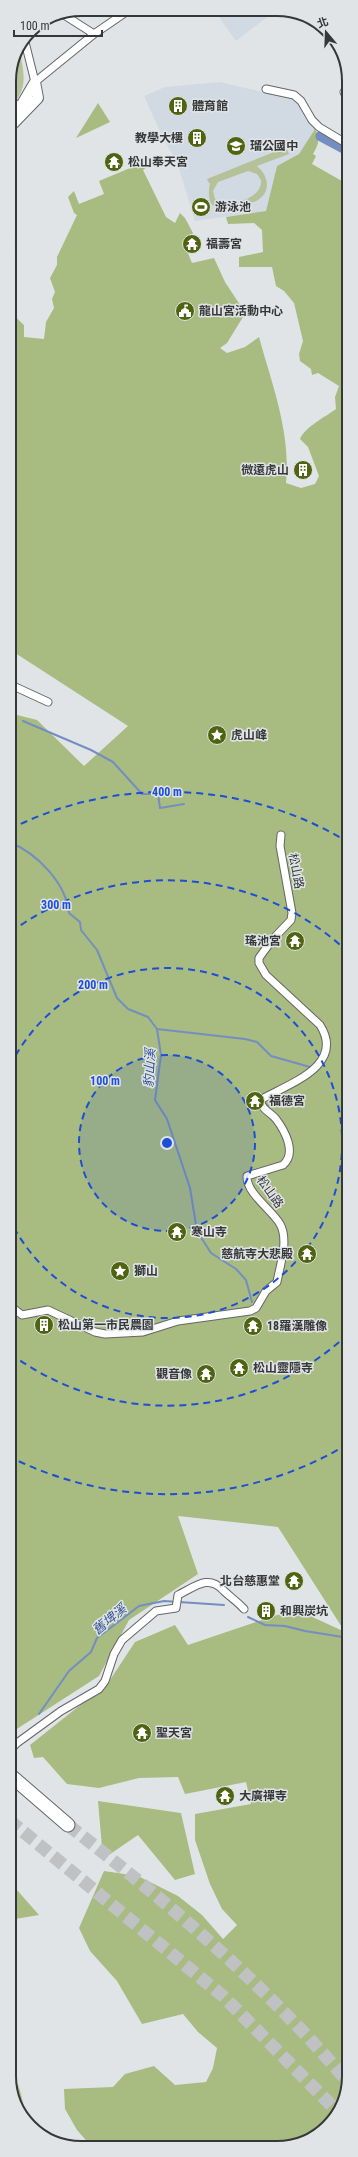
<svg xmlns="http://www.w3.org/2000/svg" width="358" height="2157" font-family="'Roboto Condensed','Noto Sans TC',sans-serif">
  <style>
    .built { fill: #d1dae2 }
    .green { fill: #b4c199; fill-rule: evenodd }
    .forest { fill: #a8bb80 }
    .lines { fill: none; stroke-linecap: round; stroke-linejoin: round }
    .stream { stroke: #748ec1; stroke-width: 2 }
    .river { stroke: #748ec1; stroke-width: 11 }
    .highway-tunnel { stroke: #bfc1c3; stroke-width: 13; stroke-dasharray: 13 6; stroke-linecap: butt }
    .street-casing { stroke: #646668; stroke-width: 9 }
    .secondary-casing { stroke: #646668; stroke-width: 12 }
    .highway-casing { stroke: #646668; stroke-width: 15 }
    .street { stroke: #fff; stroke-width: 7 }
    .secondary { stroke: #fff; stroke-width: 10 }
    .highway { stroke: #fff; stroke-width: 13 }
    .ring { fill: none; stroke: #1d4ed8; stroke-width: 2; stroke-dasharray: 7 5 }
    .labels { text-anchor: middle; stroke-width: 3; stroke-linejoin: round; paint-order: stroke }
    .poi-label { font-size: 12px; font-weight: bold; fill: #363738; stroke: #e1e4e6; text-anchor: start }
    .street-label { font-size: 12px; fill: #363738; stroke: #e1e4e6 }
    .water-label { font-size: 13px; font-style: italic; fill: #345394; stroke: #e1e4e6 }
    .rim { fill: none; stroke: #363738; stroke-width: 2 }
    .centre { fill: #1d4ed8; stroke: #e1e4e6; stroke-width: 2 }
    .ring-label { font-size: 12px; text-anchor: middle; font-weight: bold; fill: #1d4ed8; stroke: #e1e4e6; stroke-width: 3; stroke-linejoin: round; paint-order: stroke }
  </style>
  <rect width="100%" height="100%" fill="#e1e4e6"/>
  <path class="built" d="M 214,10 L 275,11 L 236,41 Z
    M 220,82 L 293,99 L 300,104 L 306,120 L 315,129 L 299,154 L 277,166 L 266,211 L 195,221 L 177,162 L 163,138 L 144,96 L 165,87 Z"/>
  <path class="green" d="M 20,52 C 23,70 28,85 16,100 L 9,93 L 9,77 Z
    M 286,147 L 289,154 L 257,166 C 268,175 272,191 258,200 C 253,203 246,204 240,206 C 218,213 205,209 210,183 L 209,183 L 207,179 ZM 248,171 L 257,174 L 261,180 C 262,197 241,201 228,205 L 215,199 L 213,191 L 218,182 Z"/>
  <path class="forest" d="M 98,103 L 110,122 L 76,138 Z
    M 315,129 C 320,139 319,144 313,154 L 316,156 L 312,164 L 349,185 L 349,2076 L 331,2124 L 309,2141 L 282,2148 L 91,2146 L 77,2130 L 65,2109 L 64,2089 L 113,2087 L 125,2074 L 154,2066 L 175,2085 L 206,2082 L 213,2068 L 217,2048 L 198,2032 L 183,2014 L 142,2024 L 117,1981 L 90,1951 L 79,1928 L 104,1871 L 138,1876 L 178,1896 L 202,1915 L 223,1939 L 237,1925 L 222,1909 L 210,1884 L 195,1840 L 195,1814 L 251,1804 L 246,1782 L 185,1794 L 178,1777 L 139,1778 L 99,1788 L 67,1784 L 43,1757 L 34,1758 L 30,1745 L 108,1683 L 135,1642 L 175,1625 L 188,1645 L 295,1609 L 345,1632 L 278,1527 L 178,1516 L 198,1574 L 129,1620 L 99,1676 L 9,1734 L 9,713 L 37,720 L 84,766 L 128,726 L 9,649 L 9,311 L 24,325 L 24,337 L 44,339 L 46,322 L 54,308 L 52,299 L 55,292 L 50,278 L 57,265 L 57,257 L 77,215 L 74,213 L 68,197 L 74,191 L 79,204 L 104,194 L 99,181 L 161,155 L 143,170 L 166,217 L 175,223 L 180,213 L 185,218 L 193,233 L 183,241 L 192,263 L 214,258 L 225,282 L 244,311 L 243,317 L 227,343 L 220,348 L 227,353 L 245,347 L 259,337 C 272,385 291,432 286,483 L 301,488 L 315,484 L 319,476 L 308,447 L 300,439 C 305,427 325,417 336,409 L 335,397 L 339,386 L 318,373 L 312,375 L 311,369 L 300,361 L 299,354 L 303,341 L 294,303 L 284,291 L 276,286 L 272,267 L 239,267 L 239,257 L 263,252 L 262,230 L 254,223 L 228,224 L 226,217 L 266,211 L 277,166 L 299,154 Z
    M 98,1801 L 181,1813 L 195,1874 L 175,1880 L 138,1835 L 103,1859 Z
    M 9,1881 L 39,1915 L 9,1920 Z
    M 9,2071 C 22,2080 22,2110 30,2125 L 27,2123 L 9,2081 Z"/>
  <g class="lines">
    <path class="stream" d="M 23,721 L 91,750 L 113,762 L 142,794 L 158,794 L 160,808 L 184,804
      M 9,842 C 37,853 66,883 69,913 L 80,922 L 81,930 L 97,950 L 117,998 L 128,1009 L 148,1017 L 157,1029 L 161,1055 L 155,1100 L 167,1119 L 190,1188 L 197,1231 L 211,1253 L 236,1269 L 246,1280 L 252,1302
      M 157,1029 L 245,1039 L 257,1042 L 271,1056 L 310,1067
      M 248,1617 L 265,1625 L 285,1626 L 305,1631 L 349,1638
      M 39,1714 L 69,1671 L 91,1652 L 97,1638 L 139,1606 L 164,1601 L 224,1605"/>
    <path class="river" d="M 321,136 L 349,151"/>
    <path class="highway-tunnel" d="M 9,1820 L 224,1997 L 336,2110
      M 68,1825 C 167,1902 265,1984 347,2081"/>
    <g class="street-casing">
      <path id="street" d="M 61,13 L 94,34
        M 25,42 L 35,82 L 94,34 L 129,10
        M 266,89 L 294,95 L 301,101 L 312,120 L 319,127 L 349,145
        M 344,92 L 349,102
        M 9,97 L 21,110
        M 9,684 L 48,702
        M 9,1305 L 22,1315 L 48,1310 L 95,1332 L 105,1334 L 143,1332 L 178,1321 L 250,1311 L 256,1308 L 266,1291 L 277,1282 C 280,1265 289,1240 280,1224 C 272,1210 246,1193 247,1176 L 283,1165 C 297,1153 285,1131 276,1119 C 270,1112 262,1110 260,1100 C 288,1084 346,1066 320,1025 L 266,975 L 259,963 L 259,958 L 272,940 L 291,920 L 292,913 L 280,846 L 281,835
        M 9,1751 L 17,1743 L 61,1711 L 99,1689 L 105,1681 L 114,1654 L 122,1640 L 156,1611 L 176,1608 L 178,1595 C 195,1587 208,1574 223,1590 C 230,1597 237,1601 244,1609"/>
    </g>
    <g class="secondary-casing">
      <path id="secondary" d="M 9,116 L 22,104 L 35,82
        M 9,128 L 38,98 L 35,82"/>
    </g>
    <g class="highway-casing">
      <path id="highway" d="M 9,1774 L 68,1825"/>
    </g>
    <use href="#street" class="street"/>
    <use href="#secondary" class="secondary"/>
    <use href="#highway" class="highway"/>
  </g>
  <circle cx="167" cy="1143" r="88" fill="#1d4ed8" fill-opacity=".12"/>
  <g class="ring">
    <circle cx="167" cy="1143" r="88"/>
    <path d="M10 1066A175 175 0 1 1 10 1220"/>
    <path d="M348 1334A263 263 0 0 1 11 1354M11 932A263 263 0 0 1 348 952"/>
    <path d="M348 1444A351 351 0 0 1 10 1457M10 829A351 351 0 0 1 348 842"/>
  </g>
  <defs>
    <g id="building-disc" transform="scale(1)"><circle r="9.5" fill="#4f6410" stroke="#e1e4e6"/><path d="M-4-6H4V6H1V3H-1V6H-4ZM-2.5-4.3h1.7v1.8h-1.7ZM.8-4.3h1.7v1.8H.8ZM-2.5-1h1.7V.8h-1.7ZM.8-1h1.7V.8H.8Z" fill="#fff"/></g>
    <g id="school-disc" transform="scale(1)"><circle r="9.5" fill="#4f6410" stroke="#e1e4e6"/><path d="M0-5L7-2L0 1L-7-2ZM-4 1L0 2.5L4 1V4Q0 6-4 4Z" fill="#fff"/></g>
    <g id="temple-disc" transform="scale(1)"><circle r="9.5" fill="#4f6410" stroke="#e1e4e6"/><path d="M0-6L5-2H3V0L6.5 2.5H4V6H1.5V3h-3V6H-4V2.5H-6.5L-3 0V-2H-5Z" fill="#fff"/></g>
    <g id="stadium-disc" transform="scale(1)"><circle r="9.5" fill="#4f6410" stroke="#e1e4e6"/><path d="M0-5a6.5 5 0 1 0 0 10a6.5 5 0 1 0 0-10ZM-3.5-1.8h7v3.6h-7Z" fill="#fff"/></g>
    <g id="civic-disc" transform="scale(1)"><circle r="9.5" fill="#4f6410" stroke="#e1e4e6"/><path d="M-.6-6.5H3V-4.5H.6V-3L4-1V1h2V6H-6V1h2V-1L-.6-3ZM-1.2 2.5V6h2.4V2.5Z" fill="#fff"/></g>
    <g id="sight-disc" transform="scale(1)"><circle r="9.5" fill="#4f6410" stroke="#e1e4e6"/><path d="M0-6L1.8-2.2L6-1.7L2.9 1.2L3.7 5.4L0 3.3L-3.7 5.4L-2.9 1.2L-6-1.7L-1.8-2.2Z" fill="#fff"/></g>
  </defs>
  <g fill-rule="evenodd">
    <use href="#building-disc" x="178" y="106"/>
    <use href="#building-disc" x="197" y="138"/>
    <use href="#school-disc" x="236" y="146"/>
    <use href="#temple-disc" x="114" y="162"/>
    <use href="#stadium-disc" x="201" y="207"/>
    <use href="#temple-disc" x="192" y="244"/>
    <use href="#civic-disc" x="185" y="311"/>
    <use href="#building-disc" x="303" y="470"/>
    <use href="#sight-disc" x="217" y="735"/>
    <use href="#temple-disc" x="295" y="941"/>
    <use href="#temple-disc" x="255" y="1101"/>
    <use href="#temple-disc" x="177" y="1232"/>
    <use href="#temple-disc" x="307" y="1254"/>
    <use href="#sight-disc" x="120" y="1271"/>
    <use href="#building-disc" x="44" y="1325"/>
    <use href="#temple-disc" x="253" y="1326"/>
    <use href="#temple-disc" x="239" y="1368"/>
    <use href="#temple-disc" x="206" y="1374"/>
    <use href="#temple-disc" x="294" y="1581"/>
    <use href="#building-disc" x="266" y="1611"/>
    <use href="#temple-disc" x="142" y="1733"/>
    <use href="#temple-disc" x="225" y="1796"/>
  </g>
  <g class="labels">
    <g class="poi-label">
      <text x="192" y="110">體育館</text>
      <text x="183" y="142" text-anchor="end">教學大樓</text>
      <text x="250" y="150">瑠公國中</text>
      <text x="128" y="166">松山奉天宮</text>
      <text x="215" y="211">游泳池</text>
      <text x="206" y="248">福壽宮</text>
      <text x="199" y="315">龍山宮活動中心</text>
      <text x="289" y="474" text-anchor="end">微遠虎山</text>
      <text x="231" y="739">虎山峰</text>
      <text x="281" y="945" text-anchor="end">瑤池宮</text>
      <text x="269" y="1105">福德宮</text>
      <text x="191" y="1236">寒山寺</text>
      <text x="293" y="1258" text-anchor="end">慈航寺大悲殿</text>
      <text x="134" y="1275">獅山</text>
      <text x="58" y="1329">松山第一市民農園</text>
      <text x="267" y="1330">18羅漢雕像</text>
      <text x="253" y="1372">松山靈隱寺</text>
      <text x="192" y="1378" text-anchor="end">觀音像</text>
      <text x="280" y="1585" text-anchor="end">北台慈惠堂</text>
      <text x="280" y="1615">和興炭坑</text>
      <text x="156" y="1737">聖天宮</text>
      <text x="239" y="1800">大廣禪寺</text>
    </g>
    <g class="street-label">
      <text transform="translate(296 871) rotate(79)" y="4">松山路</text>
      <text transform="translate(270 1192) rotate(54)" y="4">松山路</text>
    </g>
    <g class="water-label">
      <text transform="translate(149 1068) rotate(-87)" y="5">豹山溪</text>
      <text transform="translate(109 1619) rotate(-40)" y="5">舊埤溪</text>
    </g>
  </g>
  <path d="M0 0H358V2157H0ZM81 16H277A65 65 0 0 1 342 81V2076A65 65 0 0 1 277 2141H81A65 65 0 0 1 16 2076V81A65 65 0 0 1 81 16Z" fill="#e1e4e6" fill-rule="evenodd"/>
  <path class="rim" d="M81 16H277A65 65 0 0 1 342 81V2076A65 65 0 0 1 277 2141H81A65 65 0 0 1 16 2076V81A65 65 0 0 1 81 16Z"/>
  <circle cx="167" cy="1143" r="6" class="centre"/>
  <g class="ring-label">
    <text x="167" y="796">400 m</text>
    <text x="56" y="909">300 m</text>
    <text x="93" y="989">200 m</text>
    <text x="105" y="1085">100 m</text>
  </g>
  <g transform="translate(326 32) rotate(341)" stroke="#e1e4e6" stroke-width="3" paint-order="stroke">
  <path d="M0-3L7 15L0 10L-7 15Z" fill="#363738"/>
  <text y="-6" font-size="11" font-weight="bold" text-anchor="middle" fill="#363738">北</text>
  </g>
  <path d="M14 30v6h88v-6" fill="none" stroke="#363738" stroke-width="2"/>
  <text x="20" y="30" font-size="12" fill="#363738" stroke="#e1e4e6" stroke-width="3" paint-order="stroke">100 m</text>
</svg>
